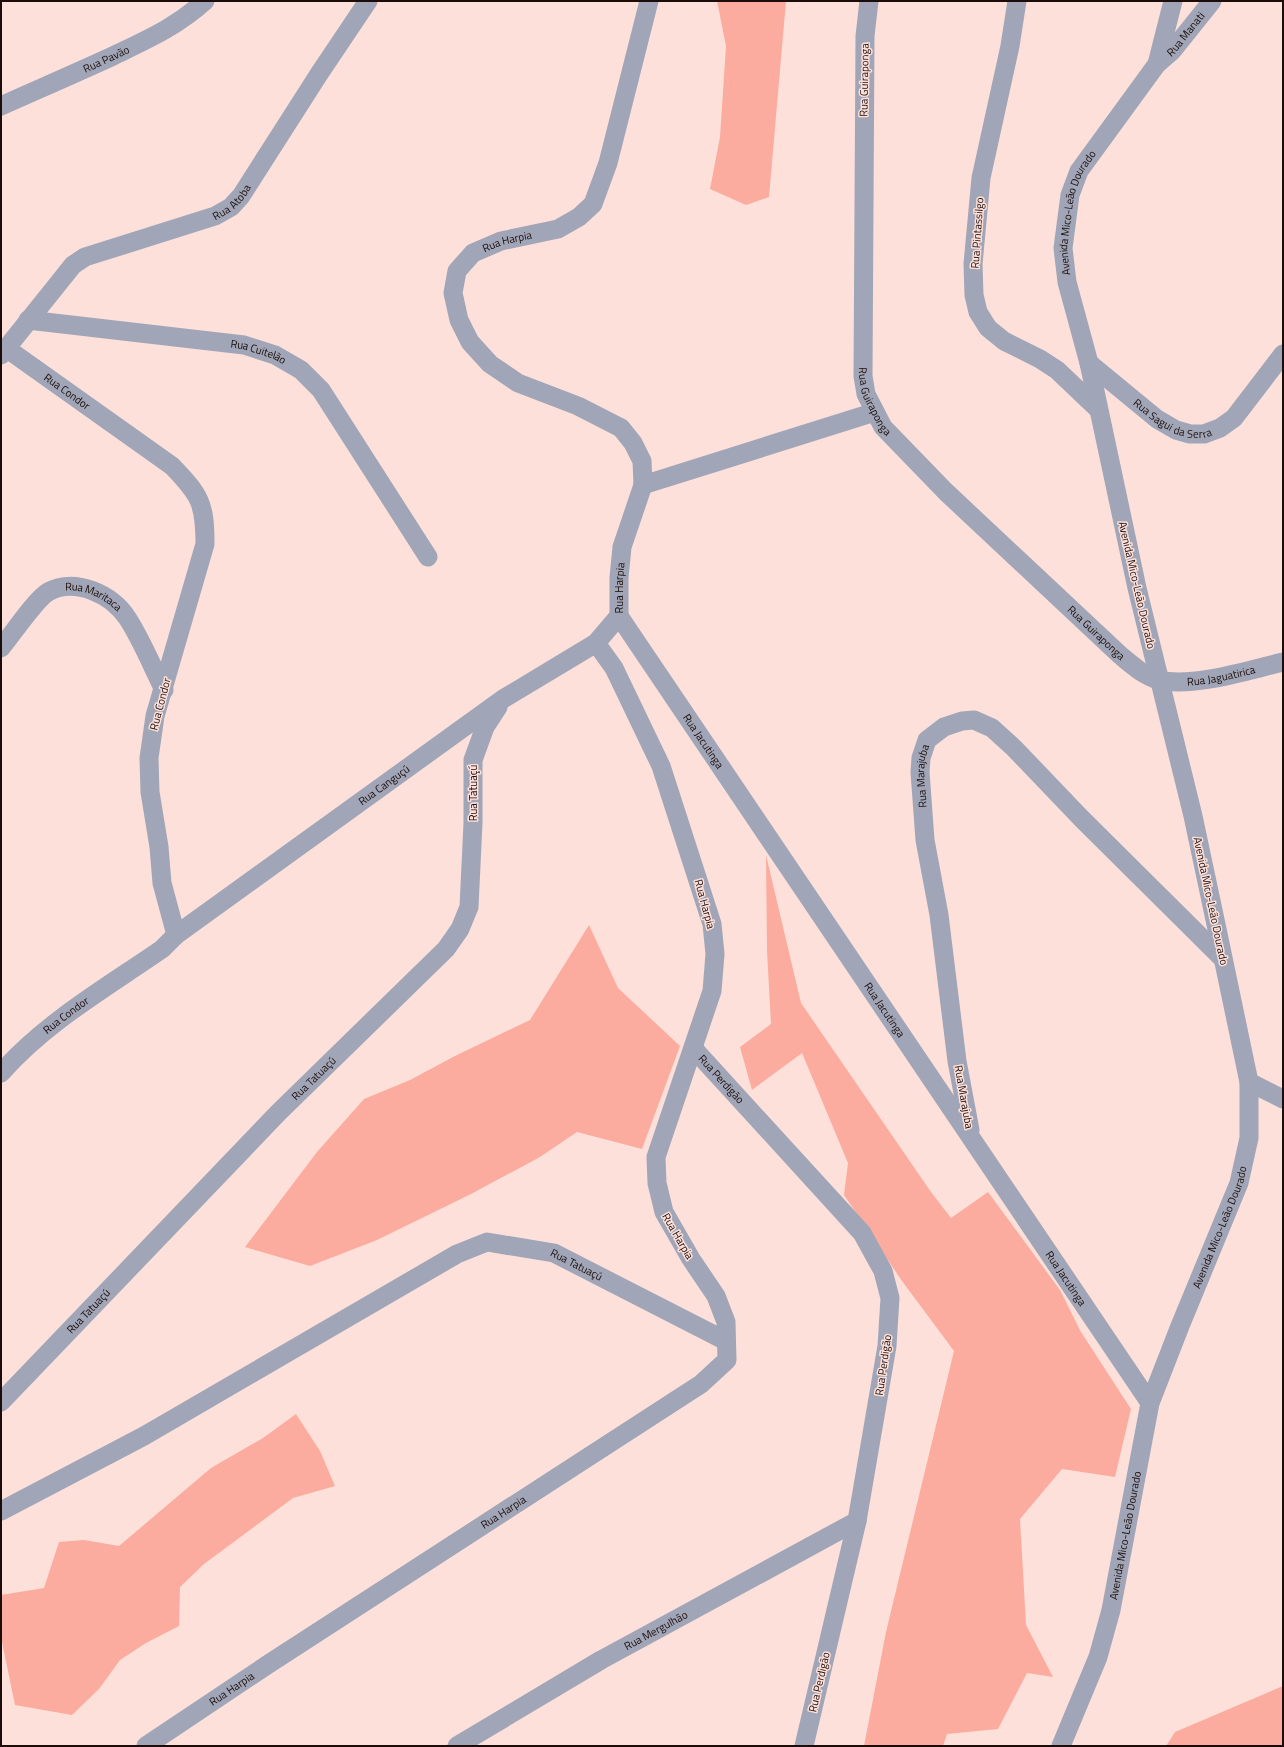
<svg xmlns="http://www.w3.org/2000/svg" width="1284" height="1747" font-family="'Titillium Web',sans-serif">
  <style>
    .green { fill: #fbac9e }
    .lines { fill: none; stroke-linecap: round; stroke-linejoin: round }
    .minor { stroke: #a0a6b7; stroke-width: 19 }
    .labels { text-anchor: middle; stroke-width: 3; stroke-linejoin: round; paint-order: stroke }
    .street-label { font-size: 11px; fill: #1c0c09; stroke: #fde0da }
  </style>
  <rect width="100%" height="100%" fill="#fde0da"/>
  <path class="green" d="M 717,1 L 786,1 L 769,197 L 746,205 L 710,189 L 720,137 L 726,46 Z
    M 766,855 L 801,1003 L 931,1192 L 951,1218 L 988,1192 L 1060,1290 L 1081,1332 L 1131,1409 L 1115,1477 L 1062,1469 L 1020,1519 L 1026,1625 L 1053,1677 L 1027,1673 L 998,1729 L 947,1734 L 943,1746 L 864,1746 L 886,1632 L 954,1351 L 902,1281 L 844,1195 L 848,1163 L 802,1053 L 752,1090 L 740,1047 L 771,1024 L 767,951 Z
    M 589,925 L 618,988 L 680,1046 L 642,1149 L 577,1132 L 540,1157 L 471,1194 L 377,1240 L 310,1266 L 245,1247 L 317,1152 L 364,1099 L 410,1080 L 455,1056 L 530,1020 Z
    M 296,1414 L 320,1451 L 335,1486 L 293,1498 L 204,1564 L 180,1587 L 179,1626 L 146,1643 L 120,1660 L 99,1689 L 72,1715 L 15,1705 L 1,1637 L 1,1595 L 44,1588 L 59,1542 L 84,1540 L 119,1546 L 211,1468 L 263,1438 Z
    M 1283,1686 L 1283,1746 L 1166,1746 L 1175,1732 Z"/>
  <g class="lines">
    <g class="minor">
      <path id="s1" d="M 869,1 L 865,36 L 863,376 L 866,394 L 883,427 L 946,492 L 1120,655 C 1132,665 1144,676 1159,680 C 1193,688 1249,670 1283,662"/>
      <path d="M 1017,1 L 1010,46 L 981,178 L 973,264 L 974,295 L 978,312 L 988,328 L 1004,341 L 1040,359 L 1057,370 L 1098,409"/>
      <path d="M 1157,64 L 1173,1"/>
      <path id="s2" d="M 1,106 C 39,89 76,73 113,56 C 148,39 176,27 205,1"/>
      <path id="s3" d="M 28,320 L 244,345 L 275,355 L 301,370 L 321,390 L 428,557"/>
      <path id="s4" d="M 6,348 L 172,466 C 200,495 205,503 205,544 L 155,716 L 149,758 L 150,792 L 159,847 L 162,883 L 176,935"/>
      <path id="s5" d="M 1,355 L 73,265 L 85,257 L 215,216 L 231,207 L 241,196 L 319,74 L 368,1"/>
      <path id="s6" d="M 1089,363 L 1157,419 L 1176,430 L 1190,434 L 1204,434 L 1220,428 L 1234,418 L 1283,354"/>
      <path d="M 643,485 L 875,412"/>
      <path id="s7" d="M 619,616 L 1150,1403"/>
      <path id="s8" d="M 1,648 C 11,636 36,599 48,592 C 75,577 112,594 128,619 C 142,641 152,666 164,690"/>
      <path id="s9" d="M 693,1048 L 862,1233 L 883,1271 L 890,1298 L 887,1346 L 857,1521 L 804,1746"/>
      <path id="s10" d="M 1,1073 C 46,1022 107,987 162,949 L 176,935 L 503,699 L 596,643 L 619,616 L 619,578 L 622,547 L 643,485 L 642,461 L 633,443 L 621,428 L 578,406 L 518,383 L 490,364 L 470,342 L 459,320 L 453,293 L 457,271 L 473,253 L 501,241 L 558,229 L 579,217 L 593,204 L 608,163 L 649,1"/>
      <path d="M 1249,1082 L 1283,1099"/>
      <path id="s11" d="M 970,1130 L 957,1061 L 939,915 L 925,840 L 920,772 L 921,758 L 927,740 L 944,727 L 962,721 L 974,720 L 992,728 L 1014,748 L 1081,818 L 1223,959"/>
      <path id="s12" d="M 1,1402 L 278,1113 L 446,949 L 460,929 L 469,907 L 473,823 L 473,760 L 485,727 L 498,707"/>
      <path id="s13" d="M 1,1511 L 144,1436 L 457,1254 L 487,1242 L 554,1253 L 726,1341"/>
      <path id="s14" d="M 146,1746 L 267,1665 L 701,1384 L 727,1360 L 726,1322 L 716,1296 L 691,1259 L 664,1212 L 657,1183 L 656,1157 L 712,991 L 715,954 L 712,924 L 661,766 L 614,668 L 596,643"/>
      <path id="s15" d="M 457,1746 L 601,1660 L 857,1521"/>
      <path id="s16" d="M 1061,1746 L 1098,1657 L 1111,1610 L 1150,1403 L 1180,1326 L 1239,1183 L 1249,1138 L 1249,1082 L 1217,929 L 1193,816 L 1137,588 L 1089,363 L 1067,282 L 1063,248 L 1070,195 L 1079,171 L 1157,64 L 1172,51 L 1212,1"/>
    </g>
  </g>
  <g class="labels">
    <g class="street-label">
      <text dy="4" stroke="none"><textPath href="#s16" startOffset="1803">Rua Manati</textPath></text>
      <text dy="4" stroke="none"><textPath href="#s2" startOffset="115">Rua Pavão</textPath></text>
      <text transform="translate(864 80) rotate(-89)" y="4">Rua Guiraponga</text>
      <text dy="4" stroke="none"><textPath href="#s5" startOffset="288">Rua Atoba</textPath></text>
      <text dy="4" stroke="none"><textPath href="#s16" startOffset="1588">Avenida Mico-Leão Dourado</textPath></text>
      <text transform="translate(977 233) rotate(-86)" y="4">Rua Pintassilgo</text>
      <text dy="4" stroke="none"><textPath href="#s10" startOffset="1280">Rua Harpia</textPath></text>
      <text dy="4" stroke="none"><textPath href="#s3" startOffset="233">Rua Cuitelão</textPath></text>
      <text dy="4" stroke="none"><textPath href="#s4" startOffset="75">Rua Condor</textPath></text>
      <text dy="4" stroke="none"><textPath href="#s1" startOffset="403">Rua Guiraponga</textPath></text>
      <text dy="4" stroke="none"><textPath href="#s6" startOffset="103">Rua Sagui da Serra</textPath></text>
      <text transform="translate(1137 585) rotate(77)" y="4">Avenida Mico-Leão Dourado</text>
      <text dy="4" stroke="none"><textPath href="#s10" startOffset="799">Rua Harpia</textPath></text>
      <text dy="4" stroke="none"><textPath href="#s8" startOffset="122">Rua Maritaca</textPath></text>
      <text dy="4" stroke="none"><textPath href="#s1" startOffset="727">Rua Guiraponga</textPath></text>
      <text dy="4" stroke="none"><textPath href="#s1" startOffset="869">Rua Jaguatirica</textPath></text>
      <text transform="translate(160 704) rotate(-75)" y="4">Rua Condor</text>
      <text dy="4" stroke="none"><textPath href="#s7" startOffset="151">Rua Jacutinga</textPath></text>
      <text dy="4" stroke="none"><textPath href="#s11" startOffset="358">Rua Marajuba</textPath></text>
      <text dy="4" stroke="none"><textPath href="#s10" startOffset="480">Rua Canguçú</textPath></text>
      <text transform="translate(473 793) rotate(-90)" y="4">Rua Tatuaçú</text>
      <text transform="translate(1211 901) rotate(78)" y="4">Avenida Mico-Leão Dourado</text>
      <text transform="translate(705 904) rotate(75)" y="4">Rua Harpia</text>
      <text dy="4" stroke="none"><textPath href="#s7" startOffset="475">Rua Jacutinga</textPath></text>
      <text dy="4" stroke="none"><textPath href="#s10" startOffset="87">Rua Condor</textPath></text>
      <text dy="4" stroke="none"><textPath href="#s12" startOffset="450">Rua Tatuaçú</textPath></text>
      <text dy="4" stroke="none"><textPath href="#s9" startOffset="42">Rua Perdigão</textPath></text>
      <text transform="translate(964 1097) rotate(80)" y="4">Rua Marajuba</text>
      <text dy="4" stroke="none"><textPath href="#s16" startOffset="545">Avenida Mico-Leão Dourado</textPath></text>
      <text transform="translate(678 1236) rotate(60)" y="4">Rua Harpia</text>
      <text dy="4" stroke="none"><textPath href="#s13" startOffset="649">Rua Tatuaçú</textPath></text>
      <text dy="4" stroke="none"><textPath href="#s7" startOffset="799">Rua Jacutinga</textPath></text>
      <text dy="4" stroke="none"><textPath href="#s12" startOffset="126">Rua Tatuaçú</textPath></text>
      <text transform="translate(883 1365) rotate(-82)" y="4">Rua Perdigão</text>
      <text dy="4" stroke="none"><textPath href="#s14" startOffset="427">Rua Harpia</textPath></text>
      <text dy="4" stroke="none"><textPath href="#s16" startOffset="221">Avenida Mico-Leão Dourado</textPath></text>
      <text dy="4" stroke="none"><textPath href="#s15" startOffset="230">Rua Mergulhão</textPath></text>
      <text transform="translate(819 1682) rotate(-77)" y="4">Rua Perdigão</text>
      <text dy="4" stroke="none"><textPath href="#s14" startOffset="103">Rua Harpia</textPath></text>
    </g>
  </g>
  <rect width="1284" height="1747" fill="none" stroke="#1c0c09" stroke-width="4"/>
</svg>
